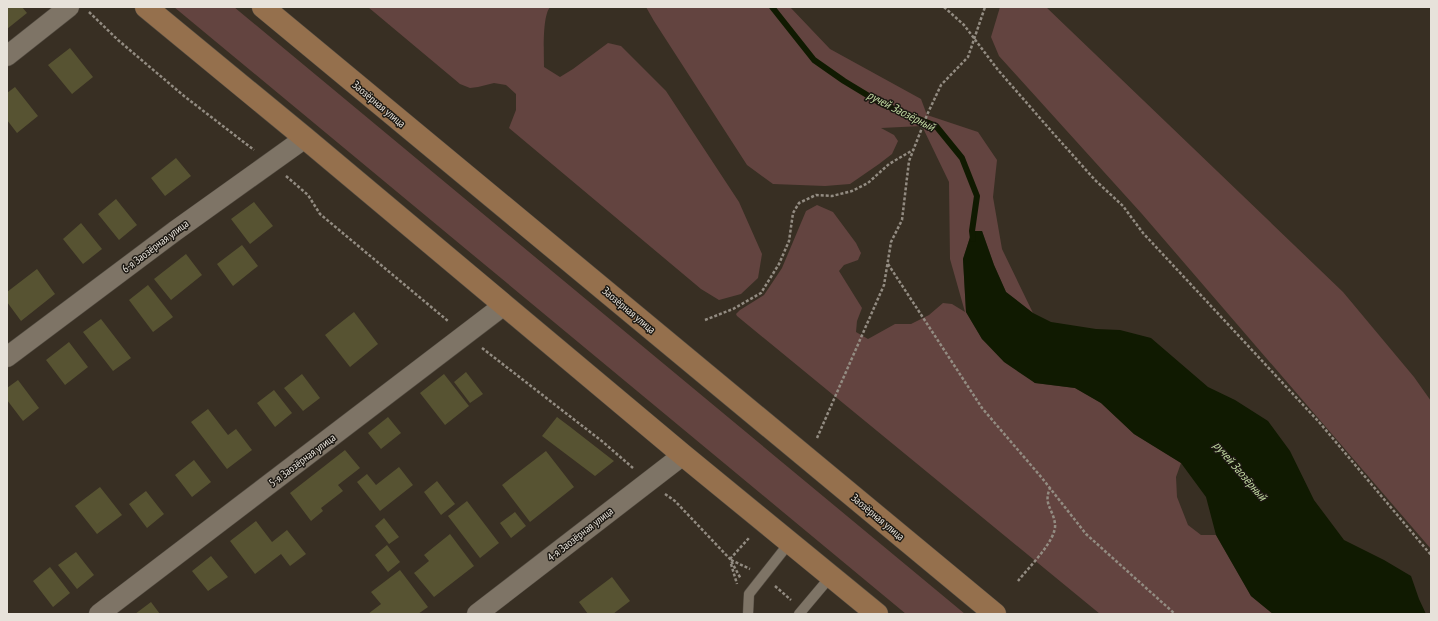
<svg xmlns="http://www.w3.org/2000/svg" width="1438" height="621" font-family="'PT Sans Narrow',sans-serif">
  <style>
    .green { fill: #634440 }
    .water { fill: #101a01 }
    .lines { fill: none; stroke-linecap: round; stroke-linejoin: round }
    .stream { stroke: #101a01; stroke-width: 6 }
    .building { fill: #575332 }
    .lane-casing { stroke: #534c42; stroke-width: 11 }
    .street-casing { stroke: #534c42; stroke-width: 21 }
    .secondary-casing { stroke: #534c42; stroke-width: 23 }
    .path { stroke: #938c82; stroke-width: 2.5; stroke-dasharray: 3 2; stroke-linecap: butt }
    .lane { stroke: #7e7466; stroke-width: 10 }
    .street { stroke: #7e7466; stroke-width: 20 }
    .secondary { stroke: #95704d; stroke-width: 22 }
    .labels { text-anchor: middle; stroke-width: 3; stroke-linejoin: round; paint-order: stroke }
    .street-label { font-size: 11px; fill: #e7e2da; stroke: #1c1812 }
    .water-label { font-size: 12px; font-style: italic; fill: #c3dba3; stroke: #1c1812 }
  </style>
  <rect width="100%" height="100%" fill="#382f23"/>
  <path class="green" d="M 174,7 L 234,7 L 965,614 L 906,614 Z
    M 368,7 L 550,7 C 542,17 544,53 544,67 L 560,77 L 573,69 L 608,43 L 621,46 L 666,91 L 739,202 L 762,254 L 758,278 L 741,294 L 719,300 L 701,289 L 509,128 L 516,110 L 516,94 L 506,85 L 494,83 L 478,87 L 470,88 L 460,84 Z
    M 646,7 L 790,7 L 830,49 L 921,99 L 927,115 L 978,132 L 997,160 L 993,197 L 1002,249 L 1033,313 L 1006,292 L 994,265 L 982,231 L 972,231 L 963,259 L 966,312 L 982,339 L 1035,383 L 1075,388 L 1101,403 L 1134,434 L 1181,463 L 1176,477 L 1177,497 L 1188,525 L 1201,535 L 1216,535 L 1251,596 L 1273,614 L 1100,614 L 737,316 L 736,314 L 740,310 L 764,295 L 782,268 L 806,211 L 817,205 L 833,212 L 856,243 L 861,253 L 858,260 L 844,265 L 839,271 L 862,308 L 857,321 L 856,332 L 868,339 L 895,324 L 911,324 L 929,315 L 943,303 L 952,304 L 965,312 L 950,259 L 949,182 L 922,126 L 881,128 L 894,135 L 898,141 L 892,154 L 879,164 L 850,184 L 825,186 L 773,184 L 747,165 L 654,21 Z
    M 1000,7 L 1046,7 L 1343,292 L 1414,377 L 1431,401 L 1431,549 L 1142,214 L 999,56 L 991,37 Z"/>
  <path class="water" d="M 972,231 L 982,231 L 994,265 L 1006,292 L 1033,313 L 1051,322 L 1096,329 L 1120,330 L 1151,338 L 1208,387 L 1235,400 L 1268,421 L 1290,451 L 1314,500 L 1344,540 L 1384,560 L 1411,576 L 1419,599 L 1426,614 L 1273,614 L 1251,596 L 1216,535 L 1206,497 L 1181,463 L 1134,434 L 1101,403 L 1075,388 L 1035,383 L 1004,362 L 982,339 L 966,312 L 963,259 Z"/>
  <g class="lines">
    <path class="stream" d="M 772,7 L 814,60 L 844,81 L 882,104 L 936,126 L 962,158 L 977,196 L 972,231 L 973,239"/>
  </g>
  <path class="building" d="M 7,7 L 22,7 L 27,13 L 7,29 Z
    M 70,48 L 93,77 L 72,94 L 48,65 Z
    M 15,87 L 38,116 L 17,133 L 7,120 L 7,93 Z
    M 176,158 L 191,176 L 165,196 L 151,178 Z
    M 116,199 L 137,225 L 119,240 L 98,214 Z
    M 254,202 L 273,226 L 250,244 L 231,219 Z
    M 81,223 L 102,249 L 83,264 L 63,239 Z
    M 242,245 L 258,266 L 233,286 L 217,264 Z
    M 186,254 L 202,275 L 171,300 L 154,279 Z
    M 37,269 L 55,294 L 21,321 L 7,302 L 7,292 Z
    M 148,285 L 173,317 L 153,332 L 129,300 Z
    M 354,312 L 378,344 L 350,367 L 325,335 Z
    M 101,319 L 131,358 L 113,371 L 83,332 Z
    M 69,342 L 88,367 L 65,385 L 46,360 Z
    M 466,372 L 483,394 L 470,403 L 454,382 Z
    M 302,374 L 320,398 L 303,411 L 284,388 Z
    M 444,374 L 469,406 L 445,425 L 420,393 Z
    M 18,380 L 39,408 L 23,421 L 7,400 L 7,388 Z
    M 274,390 L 292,413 L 275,427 L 257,403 Z
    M 208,409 L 228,435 L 236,429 L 252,450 L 227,469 L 191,422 Z
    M 388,417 L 401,433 L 381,449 L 368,433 Z
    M 557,417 L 569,426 L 614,461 L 595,476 L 542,436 Z
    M 345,450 L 360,468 L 338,485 L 343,491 L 321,508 L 323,511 L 311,521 L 290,493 Z
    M 546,451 L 574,487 L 530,522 L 502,485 Z
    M 194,460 L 211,482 L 192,497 L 175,475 Z
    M 399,467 L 413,485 L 380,511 L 357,482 L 367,474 L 376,485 Z
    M 437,481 L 455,504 L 441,515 L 424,492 Z
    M 100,487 L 122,515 L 97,534 L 75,506 Z
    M 146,491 L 164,514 L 147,528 L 129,504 Z
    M 467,501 L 499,543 L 480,558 L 448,516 Z
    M 515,512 L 526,526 L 511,538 L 500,523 Z
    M 384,518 L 399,537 L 389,544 L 375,526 Z
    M 256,521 L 272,542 L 287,530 L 306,554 L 290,566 L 281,554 L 255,574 L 230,541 Z
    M 450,534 L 474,566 L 434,597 L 414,573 L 429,561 L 424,555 Z
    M 387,545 L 400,562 L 388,572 L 375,555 Z
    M 76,552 L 94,575 L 77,589 L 58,565 Z
    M 211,556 L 228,577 L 208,591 L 192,571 Z
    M 50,567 L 70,593 L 53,607 L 33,581 Z
    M 400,570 L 428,607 L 418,614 L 368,614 L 381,604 L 371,592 Z
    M 612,577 L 630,601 L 613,614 L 588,614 L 579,602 Z
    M 151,602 L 160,614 L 135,614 Z"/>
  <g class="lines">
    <g class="lane-casing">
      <path id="lane" d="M 748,614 L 749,594 L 790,542
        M 799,614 L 831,576"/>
    </g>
    <g class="street-casing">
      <path id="street" d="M 7,56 L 69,7
        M 7,357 L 175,231 L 305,138
        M 99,614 L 504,305
        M 477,614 L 683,455"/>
    </g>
    <g class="secondary-casing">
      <path id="secondary" d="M 146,7 L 305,138 L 683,455 L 877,614
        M 263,7 L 995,614"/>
    </g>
    <path class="path" d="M 944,7 L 964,25 L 998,70 L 1053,133 L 1095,180 L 1123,206 L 1143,233 L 1319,422 L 1431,555
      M 89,12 L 118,40 L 184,96 L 254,150
      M 286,176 L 308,195 L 320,214 L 448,321
      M 888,264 L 982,408 L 1042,478 L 1086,534 L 1175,614
      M 705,320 L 733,309 L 761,293 L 779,264 L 789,241 L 793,213 L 799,203 L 816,195 L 832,196 L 852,191 L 868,183 L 889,164 L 913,150
      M 482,348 L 603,442 L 633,468
      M 817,438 L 884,285 L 891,242 L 902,220 L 909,161 L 927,115 L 941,85 L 968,57 L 985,7
      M 665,494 L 675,501 L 730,559 L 741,579
      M 730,559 L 749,538
      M 731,560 L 750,569
      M 731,564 L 737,584
      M 1018,581 C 1028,568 1057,540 1055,524 C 1053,508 1043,505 1050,488
      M 775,586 L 791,600"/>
    <use href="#lane" class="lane"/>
    <use href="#street" class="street"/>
    <use href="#secondary" class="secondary"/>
  </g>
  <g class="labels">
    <g class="street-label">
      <text transform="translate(379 104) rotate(40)" y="4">Заозёрная улица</text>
      <text transform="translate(155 246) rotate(-37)" y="4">6-я Заозёрная улица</text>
      <text transform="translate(629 310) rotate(40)" y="4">Заозёрная улица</text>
      <text transform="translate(302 460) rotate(-37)" y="4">5-я Заозёрная улица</text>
      <text transform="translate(878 517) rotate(40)" y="4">Заозёрная улица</text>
      <text transform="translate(580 534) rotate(-38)" y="4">4-я Заозёрная улица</text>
    </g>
    <g class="water-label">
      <text transform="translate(901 111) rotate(27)" y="4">ручей Заозёрный</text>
      <text transform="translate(1240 471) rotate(49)" y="4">ручей Заозёрный</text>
    </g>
  </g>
  <rect width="1438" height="621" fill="none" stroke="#e7e2da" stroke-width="16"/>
</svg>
